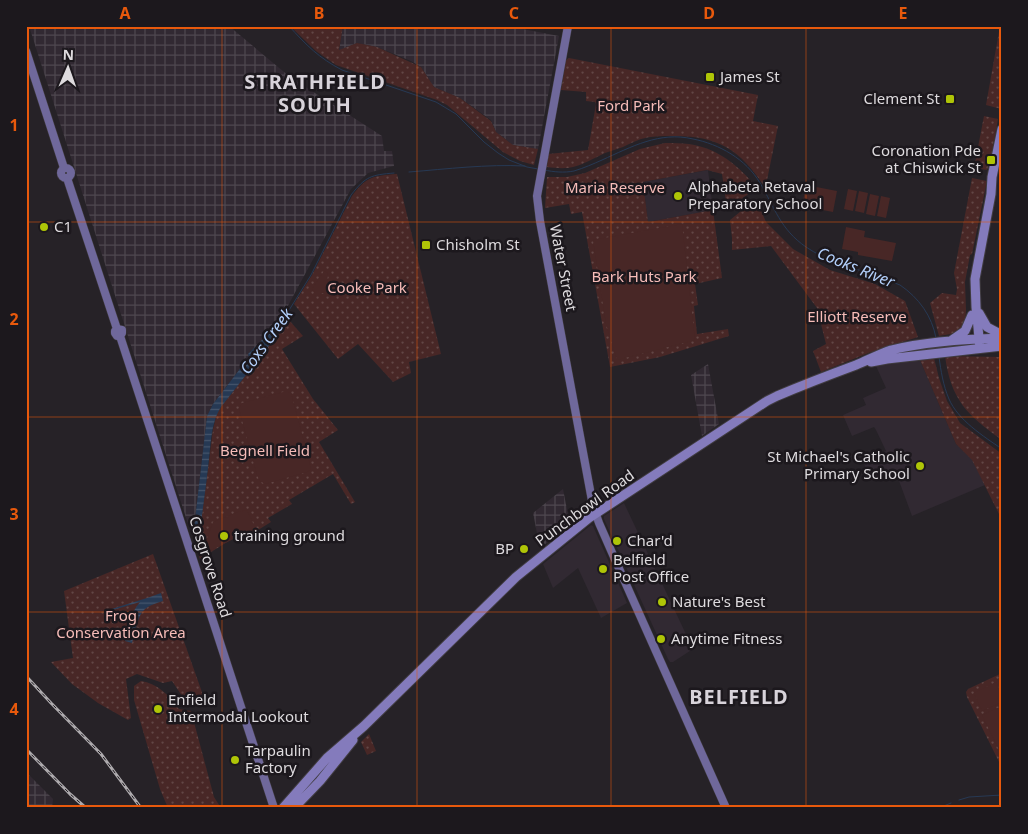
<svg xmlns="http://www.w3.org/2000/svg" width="1028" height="834" font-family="'Noto Sans',sans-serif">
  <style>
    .built { fill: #312932 }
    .industrial { fill: url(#industrial-grid) }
    .grass { fill: url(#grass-dots) }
    .pitch { fill: #482726 }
    .water { fill: url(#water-rules) }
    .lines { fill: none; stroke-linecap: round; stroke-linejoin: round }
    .stream { stroke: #263954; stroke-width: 1 }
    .secondary-casing { stroke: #403c41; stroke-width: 9 }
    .primary-casing { stroke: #403c41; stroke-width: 11 }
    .secondary { stroke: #6f689b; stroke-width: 8 }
    .primary { stroke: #847bbc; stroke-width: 9 }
    .rail-casing { stroke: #aeabae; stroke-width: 3 }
    .rail { stroke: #1c181d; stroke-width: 1; stroke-dasharray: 4; stroke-linecap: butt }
    .grid { fill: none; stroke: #e8590c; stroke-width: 1; stroke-opacity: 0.55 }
    .poi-dot { fill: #afc507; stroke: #1c181d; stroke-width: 2 }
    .labels { text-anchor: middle; stroke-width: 5; stroke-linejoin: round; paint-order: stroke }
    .poi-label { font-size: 15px; fill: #dedbde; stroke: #1c181d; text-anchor: start }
    .park-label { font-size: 15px; fill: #f6bcb8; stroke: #1c181d }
    .street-label { font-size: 15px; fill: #dedbde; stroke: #1c181d }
    .water-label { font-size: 16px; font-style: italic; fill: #b3d0fb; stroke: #1c181d }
    .district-label { font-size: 20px; font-weight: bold; letter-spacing: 1px; fill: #d8d3da; stroke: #1c181d }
    .neatline { fill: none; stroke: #e8590c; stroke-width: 2 }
    .grid-label { font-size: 16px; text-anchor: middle; font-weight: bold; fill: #e8590c }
  </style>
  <defs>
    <pattern id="industrial-grid" width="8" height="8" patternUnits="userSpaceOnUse" patternTransform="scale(1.25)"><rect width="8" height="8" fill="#312932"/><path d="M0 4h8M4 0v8" fill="none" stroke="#4e474f"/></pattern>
    <pattern id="grass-dots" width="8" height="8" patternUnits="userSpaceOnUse" patternTransform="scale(1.25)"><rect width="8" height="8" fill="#482726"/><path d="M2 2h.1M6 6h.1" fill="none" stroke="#624645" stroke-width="1.8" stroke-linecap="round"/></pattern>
    <pattern id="water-rules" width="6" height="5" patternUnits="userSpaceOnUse" patternTransform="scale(1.25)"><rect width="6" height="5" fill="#263954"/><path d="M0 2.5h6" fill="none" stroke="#45556c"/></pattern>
  </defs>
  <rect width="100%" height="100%" fill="#262227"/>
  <path class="built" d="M 708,170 L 713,210 L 648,222 L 643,182 Z
    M 920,360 L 956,444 L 972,459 L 985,485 L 912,516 L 895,470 L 870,480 L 863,461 L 886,451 L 876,430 L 874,427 L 852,436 L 843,415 L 866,405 L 863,398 L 886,388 L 876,366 Z
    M 624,503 L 693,649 L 673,662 L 670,662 L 668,659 L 604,519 L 604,516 Z
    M 591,525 L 593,526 L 627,603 L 601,618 L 578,568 L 553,588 L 543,564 Z"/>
  <path class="industrial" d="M 29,26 L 229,26 L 290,77 L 382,136 L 384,151 L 392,151 L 394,166 L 368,173 L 351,189 L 284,313 L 261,341 L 248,354 L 249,357 L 213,404 L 207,416 L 195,520 L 188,524 Z
    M 343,26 L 507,26 L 559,36 L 538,149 L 532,149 L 513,145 L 496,132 L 491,120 L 460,98 L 434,87 L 421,67 L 411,61 L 377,47 L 357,43 L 339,51 Z
    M 708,364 L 719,424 L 702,436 L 691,375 Z
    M 563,489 L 570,525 L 540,548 L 533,513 Z
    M 26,772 L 53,799 L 52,808 L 26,808 Z"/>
  <path class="grass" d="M 290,26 L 343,26 L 339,50 L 357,43 L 377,47 L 421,67 L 434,87 L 460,98 L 491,121 L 496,132 L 513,145 L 538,149 L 534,165 L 520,161 L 503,152 L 447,105 L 437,100 L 336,65 L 316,51 Z
    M 1000,26 L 1002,26 L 1001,109 L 986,105 Z
    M 569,58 L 758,95 L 753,121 L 778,126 L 766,185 L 764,186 C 740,149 716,135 671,136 C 661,136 651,136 641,139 C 635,141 629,144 623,147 C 617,149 611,151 605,153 C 594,158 585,164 573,167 C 565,169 555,168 547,167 L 548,154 L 588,150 L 596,104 L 595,102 L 586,101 L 586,92 L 561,90 L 566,60 Z
    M 984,116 L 998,119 L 991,157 L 987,170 L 974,168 Z
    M 665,143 C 673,143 681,143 689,144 C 718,148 739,166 757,188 L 727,209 L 722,174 L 707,170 L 643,182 L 648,222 L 713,210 L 722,278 L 695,284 L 698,305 L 694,306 L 697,334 L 728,329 L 729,336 L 660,357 L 610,367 L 582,212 L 571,214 L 569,204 L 545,208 L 547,177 L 567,177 L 585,173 L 640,149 Z
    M 397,174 L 441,354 L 409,362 L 411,373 L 393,382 L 358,344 L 338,359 L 294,304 L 312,275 L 352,196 C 367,176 373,176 397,174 Z
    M 972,178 L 987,181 L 972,254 L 970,255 L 965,282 L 966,310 L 965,324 L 957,333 L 939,336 L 930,303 L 942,293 L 956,295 L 957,289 L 954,273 Z
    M 756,199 L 766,222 L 793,249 L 830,270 L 875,284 L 905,301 L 918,337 L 871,352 L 821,372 L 813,351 L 826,344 L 817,308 L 771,246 L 732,250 L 732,238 L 730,220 Z
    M 289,320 L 303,336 L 282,349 L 313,399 L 338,430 L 319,442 L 355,502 L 351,504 L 333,474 L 289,500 L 292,504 L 268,518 L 271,522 L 250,535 L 246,530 L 200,559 L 197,550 L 202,515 L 213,429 L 217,413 L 221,407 Z
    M 945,356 L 1002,357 L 1002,440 C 967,415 951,400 945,356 Z
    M 934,358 L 939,378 L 947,401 L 960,423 L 1002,454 L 1002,520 L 972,460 L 956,444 L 920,360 Z
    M 153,554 L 203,695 L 184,699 L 172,681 L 163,683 L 137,674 L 126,679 L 131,718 L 128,720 L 98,703 L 72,684 L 51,662 L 73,658 L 64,591 Z
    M 1002,673 L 1002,768 L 967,697 L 966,692 L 968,689 Z
    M 141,681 C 157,683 170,696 179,709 L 191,711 L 214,797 L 221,808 L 168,808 L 160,789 L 134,700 L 134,686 Z
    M 369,734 L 376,751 L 367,755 L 361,742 Z"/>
  <path class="pitch" d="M 806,185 L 837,191 L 833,212 L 802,206 Z
    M 848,189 L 857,191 L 853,211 L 844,209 Z
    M 859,191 L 868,193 L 864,213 L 855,211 Z
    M 870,194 L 879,196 L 875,216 L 866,214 Z
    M 881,196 L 890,198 L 886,218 L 877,216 Z
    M 682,224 L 695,340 L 617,360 L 606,324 L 593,240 Z
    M 846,227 L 865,231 L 864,237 L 896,243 L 892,261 L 858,255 L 858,252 L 842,249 Z
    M 324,271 L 328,273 L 326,293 L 315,293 L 312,289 Z
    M 283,392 L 288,392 L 291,393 L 311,468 L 310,470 L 307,472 L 265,484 L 260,481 L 257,475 L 239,409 L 242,403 Z
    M 247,510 L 253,523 L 253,529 L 206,553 L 205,544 L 213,522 L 238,512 Z
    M 996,682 L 1002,694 L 1002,702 L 982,711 L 974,693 Z
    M 1002,706 L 1002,756 L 982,715 Z"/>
  <path class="water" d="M 284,313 L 289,320 L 221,407 C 210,424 211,448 208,468 C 205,495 201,522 197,550 L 193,537 L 207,416 L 213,404 L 249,357 L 248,354 L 261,341 Z
    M 161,593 L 163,601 C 157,603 150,605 145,609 C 137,616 135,633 132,643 L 125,641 C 128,626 130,614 140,602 L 106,612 L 105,611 L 147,598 Z"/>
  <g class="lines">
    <path class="stream" d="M 289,26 C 306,45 319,58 342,70 L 436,102 L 456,114 L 484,142 L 498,153 L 509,160 L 527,167 L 538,169
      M 544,170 C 554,172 564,173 574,171 C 584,168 593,164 602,160 C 631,147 660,131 693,139 C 719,144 746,159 760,183 C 775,208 780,229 806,247 C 816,254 828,259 840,263 C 860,271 880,277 900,285 C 919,298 932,316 936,338
      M 409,172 C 447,169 487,164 525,166
      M 286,315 L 311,275 L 351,195 C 366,176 371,175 394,173
      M 939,357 C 941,371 943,385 949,399 C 958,420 983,436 1002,449
      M 959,800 L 969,797 L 1002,795
      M 939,808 L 951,803"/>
    <g class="secondary-casing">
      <path id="secondary" d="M 568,26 L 537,196 L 540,221 L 593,506 L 599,523 L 617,564 L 726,808
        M 26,51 L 64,168
        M61 173a5 5 0 1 1 10 0a5 5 0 1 1-10 0Z
        M 67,178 L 117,329 L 115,331 L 115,333 L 117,336 L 120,336 L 122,333 L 122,330 L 117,329
        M 120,336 L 274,808"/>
    </g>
    <g class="primary-casing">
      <path id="primary" d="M 979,313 L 987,327 L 1002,335
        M 952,340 L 965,331 L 972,315
        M 980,348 L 976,307 L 975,279 L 991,194 L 992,177 L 1002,129
        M 871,362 L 887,359 L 1002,346
        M 283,808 L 327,758 L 364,726 L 516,577 L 589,518 L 767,401 L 777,396 C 803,385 829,375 856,365 C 868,360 879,354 891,350 C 924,342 967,339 1002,338
        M 294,808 L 320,781 L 353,740"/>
    </g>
    <use href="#secondary" class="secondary"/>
    <use href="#primary" class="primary"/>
    <g class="rail-casing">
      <path id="rail" d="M 26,676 L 51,703 L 101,754 L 141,808
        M 26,749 L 70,794 L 86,808"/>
    </g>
    <use href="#rail" class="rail"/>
  </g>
  <path class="grid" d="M 222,26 L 222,808M 417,26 L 417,808M 611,26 L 611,808M 806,26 L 806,808M 26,222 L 1002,222M 26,417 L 1002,417M 26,612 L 1002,612"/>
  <g class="poi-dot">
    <rect x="705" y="72" width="10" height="10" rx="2.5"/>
    <rect x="945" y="94" width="10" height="10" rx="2.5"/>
    <rect x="986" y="155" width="10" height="10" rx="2.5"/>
    <circle cx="678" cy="196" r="5"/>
    <circle cx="44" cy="227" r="5"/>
    <rect x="421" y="240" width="10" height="10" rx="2.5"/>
    <circle cx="920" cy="466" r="5"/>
    <circle cx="224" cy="536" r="5"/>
    <circle cx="617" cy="541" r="5"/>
    <circle cx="524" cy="549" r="5"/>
    <circle cx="603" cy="569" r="5"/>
    <circle cx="662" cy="602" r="5"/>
    <circle cx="661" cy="639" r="5"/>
    <circle cx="158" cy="709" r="5"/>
    <circle cx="235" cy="760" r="5"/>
  </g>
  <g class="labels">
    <g class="poi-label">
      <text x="720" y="82">James St</text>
      <text x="940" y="104" text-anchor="end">Clement St</text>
      <text x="981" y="156" text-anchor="end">Coronation Pde<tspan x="981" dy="17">at Chiswick St</tspan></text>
      <text x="688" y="192">Alphabeta Retaval<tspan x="688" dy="17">Preparatory School</tspan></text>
      <text x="54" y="232">C1</text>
      <text x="436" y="250">Chisholm St</text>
      <text x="910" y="462" text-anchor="end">St Michael's Catholic<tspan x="910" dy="17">Primary School</tspan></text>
      <text x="234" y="541">training ground</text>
      <text x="627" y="546">Char'd</text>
      <text x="514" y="554" text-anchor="end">BP</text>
      <text x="613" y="565">Belfield<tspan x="613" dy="17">Post Office</tspan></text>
      <text x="672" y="607">Nature's Best</text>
      <text x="671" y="644">Anytime Fitness</text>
      <text x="168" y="705">Enfield<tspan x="168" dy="17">Intermodal Lookout</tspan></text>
      <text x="245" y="756">Tarpaulin<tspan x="245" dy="17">Factory</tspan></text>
    </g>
    <g class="park-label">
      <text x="631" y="111">Ford Park</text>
      <text x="615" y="193">Maria Reserve</text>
      <text x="644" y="282">Bark Huts Park</text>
      <text x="367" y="293">Cooke Park</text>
      <text x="857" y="322">Elliott Reserve</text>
      <text x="265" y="456">Begnell Field</text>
      <text x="121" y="621">Frog<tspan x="121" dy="17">Conservation Area</tspan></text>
    </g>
    <g class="street-label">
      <text transform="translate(563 268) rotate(79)" y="5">Water Street</text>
      <text transform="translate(585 508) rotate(-36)" y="5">Punchbowl Road</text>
      <text transform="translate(210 567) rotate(72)" y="5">Cosgrove Road</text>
    </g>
    <g class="water-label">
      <text transform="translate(856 267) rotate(22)" y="6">Cooks River</text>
      <text transform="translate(266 341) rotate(-54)" y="6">Coxs Creek</text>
    </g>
    <g class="district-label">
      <text x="315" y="89">STRATHFIELD<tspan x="315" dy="23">SOUTH</tspan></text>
      <text x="739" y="704">BELFIELD</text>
    </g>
  </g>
  <rect width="1028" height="834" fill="none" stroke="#1c181d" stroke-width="55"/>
  <g transform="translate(68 68) rotate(2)" stroke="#1c181d" stroke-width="4" paint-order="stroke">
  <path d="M0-4L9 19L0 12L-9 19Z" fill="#dedbde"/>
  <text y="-8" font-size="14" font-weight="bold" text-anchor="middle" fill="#dedbde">N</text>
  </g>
  <rect x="28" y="28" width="972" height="778" class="neatline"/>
  <g class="grid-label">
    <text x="125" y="19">A</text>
    <text x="319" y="19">B</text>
    <text x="514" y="19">C</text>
    <text x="709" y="19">D</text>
    <text x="903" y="19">E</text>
    <text x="14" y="131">1</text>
    <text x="14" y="325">2</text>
    <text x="14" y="520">3</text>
    <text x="14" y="715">4</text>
  </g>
</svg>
